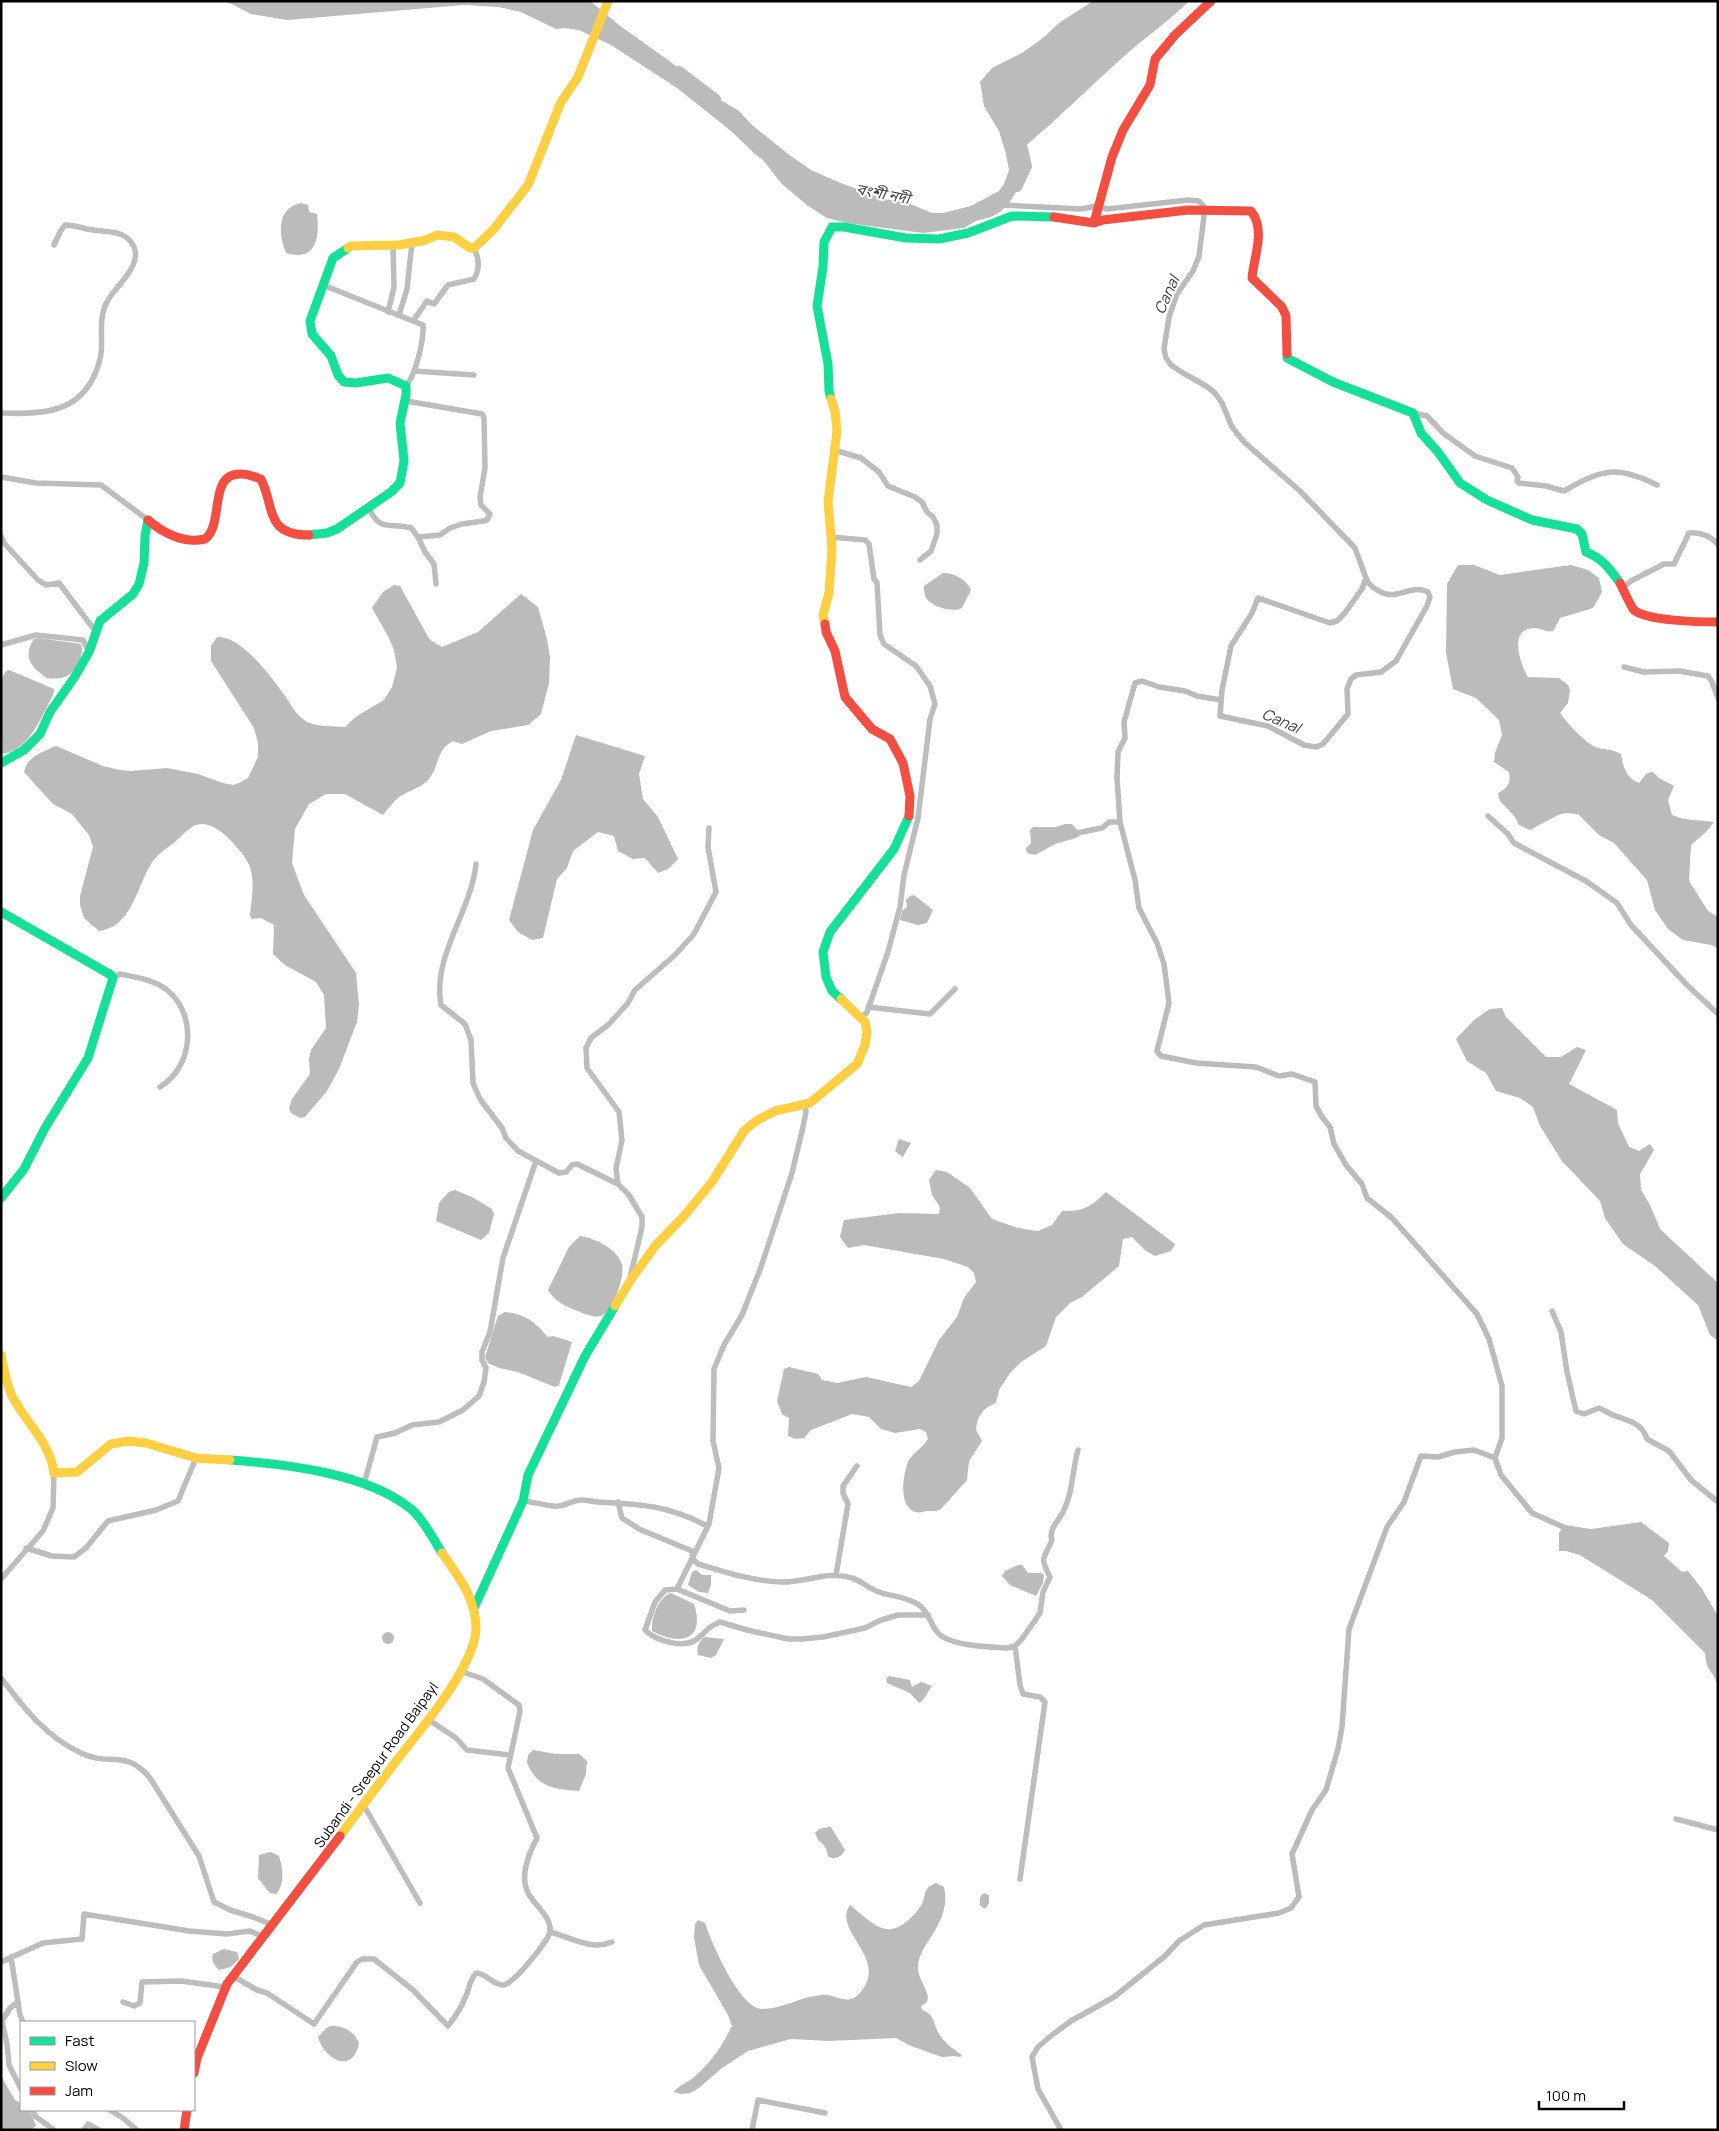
<svg xmlns="http://www.w3.org/2000/svg" width="1719" height="2131" font-family="Manrope,'Noto Sans Bengali',sans-serif">
  <style>
    .water { fill: #bbb }
    .lines { fill: none; stroke-linecap: round; stroke-linejoin: round }
    .canal { stroke: #bbb; stroke-width: 5.5 }
    .river { stroke: #bbb; stroke-width: 10 }
    .street { stroke: #bdbdbd; stroke-width: 5.5 }
    .fast { stroke: #16e098; stroke-width: 9 }
    .slow { stroke: #ffcf43; stroke-width: 9 }
    .jam { stroke: #f24e42; stroke-width: 9 }
    .labels { text-anchor: middle; stroke-width: 4; stroke-linejoin: round; paint-order: stroke }
    .street-label { font-size: 14px; fill: #000; stroke: #fff }
    .water-label { font-size: 15px; font-style: italic; fill: #3f3f3f; stroke: #fff }
  </style>
  <rect width="100%" height="100%" fill="#fff"/>
  <path class="water" d="M 226,1 L 590,1 L 619,25 L 672,63 L 702,89 L 739,111 L 752,125 L 788,154 L 811,170 L 838,182 L 884,199 L 908,203 L 932,213 L 943,213 L 971,206 L 999,191 L 1004,184 L 1009,170 L 1006,154 L 999,131 L 984,106 L 980,82 L 992,68 L 1022,53 L 1043,38 L 1059,23 L 1093,1 L 1189,1 C 1168,22 1144,38 1122,58 C 1088,89 1056,120 1022,149 L 1024,157 L 1022,176 L 1018,189 L 1009,203 L 1000,212 L 991,217 L 976,221 L 964,228 L 923,233 L 847,223 L 827,218 L 808,206 L 782,184 L 763,160 L 755,154 L 731,131 L 677,88 L 611,45 L 579,30 L 564,28 L 556,29 L 521,12 L 498,7 L 464,5 L 287,20 L 251,14 Z
    M 301,203 L 308,205 L 309,212 L 317,214 C 320,238 316,262 286,253 C 278,234 277,208 301,203 Z
    M 1458,565 L 1474,565 L 1500,575 L 1571,565 L 1588,570 L 1599,578 L 1602,592 L 1593,608 L 1560,618 L 1553,631 C 1546,633 1541,628 1534,628 C 1508,628 1520,664 1528,677 L 1559,678 L 1568,685 L 1570,690 L 1568,703 L 1560,713 C 1567,723 1587,745 1598,748 C 1608,750 1612,749 1621,754 C 1623,767 1626,778 1639,783 L 1647,773 L 1653,772 L 1659,778 L 1674,786 L 1668,800 L 1672,815 C 1689,822 1698,819 1714,822 L 1707,831 L 1691,845 L 1689,881 L 1708,911 L 1718,917 L 1718,948 L 1711,945 L 1683,940 L 1668,929 L 1655,910 L 1647,880 L 1614,843 L 1599,835 L 1578,814 L 1565,813 L 1558,815 L 1530,830 L 1519,825 L 1515,817 L 1500,801 L 1498,793 C 1508,788 1511,783 1509,772 L 1494,762 L 1495,753 L 1502,735 L 1499,720 L 1476,698 L 1453,689 L 1446,653 L 1447,584 Z
    M 943,573 C 954,573 966,579 971,590 L 962,608 C 952,613 933,607 926,598 C 924,594 924,590 924,586 Z
    M 394,585 L 400,586 L 427,635 L 430,640 L 442,647 L 478,632 L 521,594 L 538,607 L 547,639 L 550,657 L 549,683 L 541,714 L 528,725 L 491,731 L 462,744 L 453,741 C 437,749 440,762 431,776 C 425,787 409,790 399,797 C 393,802 388,809 383,815 L 345,794 L 326,794 L 309,804 L 295,829 L 292,863 L 304,895 L 356,973 L 359,1005 L 357,1022 L 339,1069 L 327,1091 L 305,1117 L 300,1118 L 291,1113 L 289,1108 L 292,1099 L 310,1074 L 309,1059 L 311,1050 L 326,1028 L 324,995 L 316,982 L 285,965 L 273,954 L 274,925 L 261,918 L 252,919 L 250,915 C 252,894 257,874 244,856 C 234,843 211,815 192,827 C 186,831 180,837 175,842 C 167,848 158,854 152,862 C 137,886 132,927 99,931 L 84,918 L 80,905 L 80,896 L 93,847 L 89,835 L 72,814 L 53,804 L 24,772 C 27,756 43,752 56,746 L 103,766 L 120,770 L 130,771 L 167,768 L 198,774 L 223,783 L 233,785 L 241,782 L 248,778 L 258,757 L 258,743 L 254,728 L 211,661 L 211,646 L 217,637 C 240,635 270,675 282,692 C 290,702 295,715 307,722 C 318,727 333,726 345,727 L 357,716 L 384,700 L 392,687 L 397,668 L 394,650 L 389,638 L 372,608 L 383,592 Z
    M 39,638 L 81,644 C 85,653 76,671 67,676 C 62,679 53,679 47,678 C 31,668 22,656 34,639 Z
    M 9,670 L 54,689 C 54,696 50,700 47,707 C 37,726 25,752 1,754 L 1,680 L 6,671 Z
    M 576,735 L 645,756 L 639,774 L 643,799 L 658,817 L 678,859 L 668,869 L 658,873 L 645,858 L 633,859 L 618,851 L 614,836 L 598,832 L 573,851 L 567,868 L 557,879 L 543,938 L 532,940 L 518,932 L 509,920 L 533,830 L 561,780 Z
    M 1065,824 L 1072,824 L 1078,831 L 1083,833 L 1076,838 L 1055,844 L 1035,855 L 1027,853 L 1026,848 L 1031,843 L 1030,830 L 1033,827 L 1056,827 Z
    M 914,895 L 933,910 L 927,923 L 918,925 L 900,920 L 902,911 L 907,907 L 906,900 L 910,896 Z
    M 1502,1008 L 1506,1017 L 1546,1057 L 1561,1057 L 1577,1047 L 1586,1050 L 1569,1084 L 1617,1110 L 1618,1123 L 1629,1147 L 1639,1151 L 1650,1144 L 1654,1150 L 1640,1174 L 1641,1190 L 1650,1205 L 1660,1229 L 1718,1283 L 1718,1341 L 1710,1335 L 1698,1305 L 1655,1266 L 1623,1244 L 1605,1218 L 1600,1201 L 1562,1161 L 1540,1126 L 1533,1107 L 1520,1098 L 1496,1091 L 1486,1073 L 1467,1061 L 1456,1039 L 1474,1020 L 1490,1009 Z
    M 899,1139 L 911,1143 L 903,1157 L 895,1151 Z
    M 936,1170 L 947,1172 L 970,1188 L 992,1219 L 1018,1228 L 1038,1231 L 1052,1225 L 1062,1211 C 1083,1212 1092,1206 1106,1192 L 1175,1244 L 1171,1251 L 1155,1256 L 1146,1251 L 1132,1237 L 1123,1239 L 1119,1266 L 1082,1297 L 1070,1303 L 1056,1317 L 1046,1346 L 1021,1362 L 1010,1373 L 999,1390 L 996,1403 C 983,1408 977,1416 976,1430 L 982,1441 L 969,1461 L 967,1480 L 941,1509 C 936,1512 933,1511 927,1511 C 923,1512 919,1513 915,1512 C 898,1506 903,1475 908,1462 C 912,1453 923,1448 928,1439 L 926,1432 L 920,1429 L 895,1433 L 881,1429 L 869,1417 L 852,1414 L 811,1430 L 804,1438 L 796,1439 L 788,1436 L 789,1418 L 782,1414 L 777,1401 L 784,1369 L 789,1367 L 818,1374 L 822,1380 L 837,1383 L 866,1377 L 911,1387 L 919,1381 L 939,1340 L 957,1317 L 964,1298 L 976,1282 L 974,1273 L 968,1267 L 944,1259 L 864,1245 L 848,1248 L 840,1237 L 844,1220 L 899,1213 L 939,1214 L 940,1207 L 932,1195 L 929,1180 Z
    M 455,1190 L 472,1197 L 492,1209 L 494,1214 L 489,1233 L 481,1240 L 436,1221 L 439,1203 L 449,1192 Z
    M 580,1236 C 595,1238 618,1249 622,1265 C 625,1277 613,1312 601,1316 C 592,1318 583,1313 575,1310 C 563,1305 555,1301 548,1290 L 569,1247 Z
    M 505,1312 C 516,1313 528,1317 536,1325 C 541,1328 543,1333 548,1337 L 553,1336 L 572,1342 L 559,1385 L 555,1387 L 518,1372 L 499,1368 L 488,1363 L 485,1357 L 498,1316 Z
    M 1641,1522 L 1669,1543 L 1668,1551 L 1664,1556 L 1682,1572 L 1688,1571 L 1702,1589 L 1718,1616 L 1718,1685 C 1713,1670 1706,1672 1705,1653 L 1652,1600 L 1580,1555 L 1566,1551 L 1559,1551 L 1559,1533 L 1565,1525 L 1591,1529 Z
    M 1018,1565 L 1022,1565 L 1028,1573 L 1041,1573 L 1044,1575 L 1043,1583 L 1036,1596 L 1010,1585 L 1002,1576 L 1005,1571 Z
    M 696,1570 L 702,1575 L 711,1575 L 711,1585 L 708,1593 L 699,1592 L 688,1585 L 692,1572 Z
    M 671,1593 L 694,1604 C 706,1641 680,1646 652,1631 C 651,1619 658,1597 671,1593 Z
    M382 1638a6 6 0 1 1 12 0a6 6 0 1 1-12 0Z
    M 705,1637 L 724,1639 L 716,1655 L 711,1658 L 698,1655 C 696,1648 699,1641 705,1637 Z
    M 889,1676 L 910,1680 L 912,1687 L 921,1682 L 932,1686 L 923,1700 L 919,1703 L 910,1693 L 887,1683 L 886,1679 Z
    M 533,1750 L 556,1754 L 579,1754 L 587,1761 L 586,1774 L 579,1791 C 554,1789 538,1788 527,1763 L 528,1755 Z
    M 829,1827 L 831,1827 L 845,1850 C 842,1856 835,1861 828,1856 C 826,1847 825,1846 818,1840 L 815,1833 L 819,1829 Z
    M 271,1852 L 279,1856 C 283,1868 285,1885 276,1894 L 270,1893 L 258,1878 L 259,1855 Z
    M 936,1883 L 944,1887 C 952,1925 918,1942 918,1968 C 918,1978 926,1987 928,1997 L 927,2002 L 921,2006 L 922,2010 C 934,2014 933,2022 938,2032 C 943,2042 953,2049 962,2055 L 960,2057 L 954,2056 L 942,2057 L 911,2046 L 896,2038 L 829,2041 L 791,2039 L 748,2051 L 722,2068 L 699,2088 L 690,2093 L 681,2094 L 674,2092 C 679,2085 687,2083 693,2078 C 711,2063 722,2046 732,2026 L 728,2015 L 699,1965 L 694,1937 L 695,1924 L 698,1920 L 705,1923 C 711,1942 740,2009 762,2009 C 783,2009 802,1996 822,1995 C 836,1993 849,2010 863,1989 C 886,1956 832,1930 850,1905 C 869,1920 884,1940 906,1922 C 912,1917 918,1911 922,1904 C 927,1893 922,1889 936,1883 Z
    M 984,1893 L 989,1895 L 989,1903 L 986,1908 L 983,1908 L 980,1905 L 980,1897 Z
    M 224,1949 L 237,1952 L 239,1959 L 231,1967 L 219,1970 C 214,1965 211,1961 213,1954 Z
    M 331,2026 C 344,2025 354,2032 359,2043 C 353,2075 325,2060 318,2037 L 326,2028 Z
    M 1,2076 L 15,2100 L 21,2103 L 21,2110 L 29,2110 L 36,2125 L 32,2130 L 1,2130 Z"/>
  <g class="lines">
    <path class="canal" d="M 1002,205 L 1081,209 L 1097,206 L 1107,209 L 1188,200 L 1199,201 L 1205,208 L 1199,256 L 1193,271 L 1177,294 L 1169,317 L 1164,349 L 1166,358 L 1171,365 L 1183,373 L 1206,386 L 1215,393 L 1222,403 L 1232,427 L 1244,442 L 1300,491 L 1355,548 L 1366,578 L 1362,589 L 1344,614 L 1337,621 L 1330,623 L 1258,598 L 1252,613 L 1231,646 L 1222,690 L 1220,716 L 1268,726 L 1304,745 L 1316,747 L 1323,744 L 1348,714 L 1347,689 L 1351,679 L 1356,675 L 1381,672 L 1396,661 L 1427,606 L 1430,597 L 1428,592 C 1409,583 1397,603 1377,590 C 1372,587 1368,584 1366,578
      M 1221,700 L 1197,696 L 1185,691 L 1159,687 L 1142,681 L 1135,683 L 1124,722 L 1125,738 L 1118,752 L 1117,778 L 1120,822 L 1135,880 L 1139,908 L 1157,943 L 1164,964 L 1169,1003 L 1157,1051 L 1161,1056 L 1196,1063 L 1256,1067 L 1279,1076 L 1292,1074 L 1315,1082 L 1316,1106 L 1322,1117 L 1330,1127 L 1334,1144 L 1346,1165 L 1362,1184 L 1367,1198 L 1392,1218 L 1477,1314 L 1489,1339 L 1502,1386 L 1502,1438 L 1495,1458 L 1501,1475 L 1532,1513 L 1570,1530
      M 1077,833 L 1102,828 L 1109,822 L 1120,822
      M 1061,2130 L 1038,2089 L 1032,2057 L 1038,2047 L 1052,2035 L 1071,2021 L 1114,1997 L 1165,1956 L 1179,1941 L 1204,1925 L 1279,1913 L 1291,1908 L 1299,1897 L 1292,1854 L 1312,1810 L 1326,1790 L 1338,1749 L 1342,1727 L 1349,1629 L 1387,1527 L 1404,1502 L 1421,1456 L 1438,1457 L 1455,1452 L 1474,1450 L 1495,1458"/>
    <path class="river" d="M 679,71 L 716,99
      M 1017,187 L 1027,166 L 1020,137"/>
    <path class="street" d="M 323,285 L 423,325 C 424,340 416,374 406,386
      M 388,312 L 394,287 L 393,245
      M 399,315 L 407,289 L 412,243
      M 413,321 L 427,301 L 434,304 L 448,285 L 474,279 C 480,269 479,258 474,248
      M 414,371 L 474,375
      M 1,413 C 47,415 87,412 100,359 C 104,345 99,328 103,313 C 106,296 123,284 131,269 C 135,262 137,254 134,247 C 126,228 104,233 87,229 C 80,227 73,225 65,225 L 60,232 L 54,245
      M 1413,413 L 1427,416 L 1443,433 L 1475,456 L 1512,468 L 1518,477 L 1517,481 L 1519,483 L 1546,486 L 1564,491 C 1602,469 1617,465 1657,485
      M 834,450 L 861,458 L 879,472 L 888,486 L 915,497 L 922,502 L 927,512 L 933,517 L 937,525 L 937,534 L 931,551 L 920,560
      M 1,477 L 36,483 L 101,485 L 148,520
      M 369,508 C 380,533 390,522 411,528 L 418,537 L 440,535 L 450,528 L 462,524 L 483,521 L 487,520 L 490,514 L 481,505 L 480,497 L 485,468 L 484,417 L 482,414 L 406,401
      M 1,536 L 4,543 L 38,580 L 46,585 L 59,583 L 96,632
      M 418,537 L 425,552 L 434,564 L 436,584
      M 831,537 L 865,540 L 869,544 L 874,579 L 877,583 L 880,635 L 884,644 L 916,666 L 930,686 L 935,704 L 930,719 L 918,818 L 904,875 L 900,907 L 888,952 L 867,1012 L 861,1018
      M 1622,589 L 1631,581 L 1664,564 L 1674,564 L 1689,533 C 1700,532 1710,536 1718,544
      M 1,645 L 36,635 L 83,640 L 89,652
      M 1624,667 L 1644,672 L 1679,671 L 1708,676 L 1712,682 L 1718,698
      M 1488,816 L 1508,834 L 1514,843 L 1586,881 L 1617,903 L 1631,925 L 1687,985 L 1718,1014
      M 476,864 C 471,912 432,956 441,1005 L 465,1024 L 471,1040 L 473,1083 L 480,1099 L 502,1128 L 506,1138 L 518,1151 L 559,1173 L 566,1172 L 572,1165 L 577,1164 L 618,1184
      M 113,978 L 120,974 C 135,977 155,980 167,990 C 198,1015 193,1067 160,1087
      M 868,1007 L 930,1014 L 955,989
      M 630,1278 L 642,1227 L 642,1217 L 629,1195 L 618,1184 L 616,1168 L 622,1140 L 619,1112 L 587,1068 L 586,1048 L 591,1038 L 609,1024 L 628,1003 L 635,990 L 675,955 L 694,934 L 716,892 L 708,847 L 709,828
      M 1552,1311 L 1561,1332 L 1567,1372 L 1576,1411 L 1584,1414 L 1599,1408 C 1604,1410 1608,1413 1613,1415 C 1628,1421 1642,1422 1647,1439 L 1669,1451 L 1691,1480 L 1718,1502
      M 364,1484 L 377,1437 L 395,1433 L 412,1425 L 439,1422 L 463,1410 L 479,1396 L 484,1382 L 486,1368 L 482,1360 L 482,1352 L 490,1332 L 503,1258 L 536,1161
      M 523,1501 C 534,1502 543,1505 553,1506 C 564,1508 572,1499 583,1500 C 588,1500 593,1502 598,1502 C 638,1504 668,1505 705,1525 L 709,1524 L 719,1468 L 713,1441 L 714,1369 L 724,1345 L 742,1315 L 761,1267 L 792,1173 L 803,1127 L 806,1112 L 805,1104
      M 618,1502 L 622,1518 L 639,1529 L 692,1551 L 694,1560 L 698,1564 C 725,1572 752,1581 780,1582 C 804,1583 829,1570 852,1578 C 862,1581 869,1589 879,1592 C 893,1597 906,1596 919,1605 C 929,1612 930,1624 938,1633 C 950,1646 990,1647 1007,1648 L 1015,1646 L 1022,1639 L 1040,1613 L 1043,1592 L 1050,1577 C 1039,1555 1044,1560 1052,1540 C 1048,1530 1059,1520 1063,1512 C 1073,1493 1072,1471 1078,1450
      M 709,1524 L 677,1589 L 665,1590 L 655,1602 L 645,1630 C 656,1641 684,1649 697,1639 C 707,1632 705,1628 720,1622 L 747,1630 L 788,1639 L 802,1639 L 823,1637 L 865,1628 L 881,1620 L 898,1615 L 928,1615
      M 26,1548 L 52,1556 L 74,1557 L 86,1548 L 108,1521 L 156,1510 L 178,1501 L 196,1458
      M 836,1575 L 848,1504 L 843,1493 L 843,1486 L 857,1466
      M 1,1579 L 43,1531 L 53,1508 L 54,1473
      M 677,1589 L 730,1611 L 744,1610
      M 1015,1646 L 1020,1685 L 1023,1694 L 1040,1697 L 1045,1702 L 1020,1879
      M 1,1678 C 24,1708 46,1737 81,1753 C 109,1767 125,1748 150,1778 L 199,1856 L 214,1902 L 230,1910 L 253,1917 L 273,1925
      M 429,1720 L 456,1738 L 467,1750 L 510,1755
      M 363,1804 L 420,1903
      M 1676,1819 L 1718,1830
      M 550,1932 C 570,1937 591,1951 612,1942
      M 11,1957 L 20,2015 L 23,2022
      M 1,1962 L 43,1943 L 82,1939 L 84,1914 L 189,1931 L 227,1934 L 250,1931 L 264,1937
      M 233,1976 L 257,1990 L 267,1993 L 314,2024 L 357,1962 L 362,1959 L 374,1959 L 413,1990 L 448,2026 C 455,2017 461,2009 465,1998 C 470,1989 468,1982 476,1973 C 486,1973 493,1985 503,1985 C 512,1986 548,1941 550,1932 C 552,1918 536,1906 530,1896 C 518,1879 529,1853 537,1838 L 508,1768 L 520,1711 L 519,1705 L 483,1679 L 460,1671
      M 18,2002 L 10,2008 L 2,2021 L 7,2044 L 9,2065 L 21,2089
      M 123,2002 L 134,2006 L 140,2003 L 142,1982 L 181,1981 L 225,1987
      M 32,2110 L 35,2116 L 54,2130
      M 110,2110 L 123,2118 L 137,2130
      M 84,2130 L 88,2124 L 99,2130
      M 752,2130 L 758,2100 L 825,2113"/>
    <path class="fast" d="M 1287,354 L 1287,358 L 1333,382 L 1413,413 L 1421,433 L 1438,452 L 1460,483 L 1487,500 L 1532,520 L 1577,529 L 1582,534 L 1586,552 C 1602,558 1610,569 1620,583
      M 831,399 L 829,391 L 828,364 L 817,306 L 823,267 L 824,242 L 832,227 L 844,227 L 906,238 L 939,239 L 968,233 L 1012,216 L 1054,217
      M 309,535 L 327,533 L 337,529 L 391,492 L 400,483 L 404,461 L 400,423 L 406,395 L 406,386 L 388,378 L 356,383 L 344,382 L 338,375 L 331,356 L 312,334 L 310,321 L 333,258 L 348,248
      M 1,763 L 24,750 L 40,734 L 50,712 L 74,678 L 89,652 L 100,621 L 133,594 L 139,584 L 144,563 L 145,536 L 148,520
      M 1,912 L 111,975 L 113,978 L 88,1058 L 45,1128 L 24,1169 L 1,1198
      M 841,999 L 832,991 L 826,977 L 823,952 L 830,932 L 894,849 L 909,816
      M 230,1460 C 285,1464 367,1473 411,1509 C 424,1520 433,1539 442,1553
      M 474,1608 L 523,1501 L 528,1475 L 585,1356 L 615,1306"/>
    <path class="slow" d="M 348,248 L 351,246 L 399,245 L 426,240 L 437,235 L 454,237 L 470,248 L 474,248 L 493,230 L 528,185 L 561,102 L 578,77 L 608,1
      M 825,624 L 823,615 L 829,593 L 832,549 L 828,502 L 837,431 L 835,411 L 831,399
      M 615,1306 L 632,1278 L 656,1245 L 684,1216 L 712,1182 L 744,1131 L 756,1121 L 775,1111 L 810,1103 L 857,1064 L 865,1045 L 867,1032 L 865,1022 L 841,999
      M 1,1355 C 4,1369 6,1383 12,1396 C 26,1423 50,1442 54,1473 L 77,1472 L 111,1444 L 129,1441 L 146,1443 L 196,1458 L 230,1460
      M 340,1836 C 359,1810 378,1785 397,1760 C 420,1730 476,1665 476,1628 C 476,1598 458,1576 442,1553"/>
    <path class="jam" d="M 1054,217 L 1094,223 L 1103,220 L 1188,210 L 1251,211 C 1266,230 1254,256 1252,278 L 1282,307 L 1286,316 L 1287,354
      M 1094,223 L 1112,157 L 1123,130 L 1150,85 L 1155,59 L 1175,35 L 1211,1
      M 148,520 C 163,533 184,544 205,539 C 225,524 207,472 242,474 C 248,474 255,477 261,479 C 275,508 265,535 309,535
      M 1620,583 C 1623,589 1631,607 1634,610 C 1647,621 1700,622 1718,622
      M 825,624 L 826,632 L 835,651 L 845,697 L 872,729 L 890,739 L 903,763 L 910,796 L 909,816
      M 194,2073 L 197,2058 L 227,1984 L 340,1836
      M 184,2130 L 187,2110"/>
  </g>
  <g class="labels">
    <g class="street-label">
      <text transform="translate(376 1765) rotate(-54)" y="5">Subandi - Sreepur Road Baipayl</text>
    </g>
    <g class="water-label">
      <text transform="translate(883 194) rotate(11)" y="5">বংশী নদী</text>
      <text transform="translate(1167 295) rotate(-66)" y="5">Canal</text>
      <text transform="translate(1281 721) rotate(23)" y="5">Canal</text>
    </g>
  </g>
  <rect width="1719" height="2131" fill="none" stroke="#000000" stroke-width="5"/>
  <rect x="20" y="2021" width="175" height="90" fill="#ffffff" stroke="#999999"/>
  <rect x="30" y="2037" width="25" height="8" fill="#16e098" stroke="#999999"/>
  <text x="65" y="2046" font-size="15" fill="#000000">Fast</text>
  <rect x="30" y="2062" width="25" height="8" fill="#ffcf43" stroke="#999999"/>
  <text x="65" y="2071" font-size="15" fill="#000000">Slow</text>
  <rect x="30" y="2087" width="25" height="8" fill="#f24e42" stroke="#999999"/>
  <text x="65" y="2096" font-size="15" fill="#000000">Jam</text>
  <path d="M1539 2101v8h85v-8" fill="none" stroke="#000000" stroke-width="2.5"/>
  <text x="1546" y="2101" font-size="15" fill="#000000" stroke="#ffffff" stroke-width="4" paint-order="stroke">100 m</text>
</svg>
